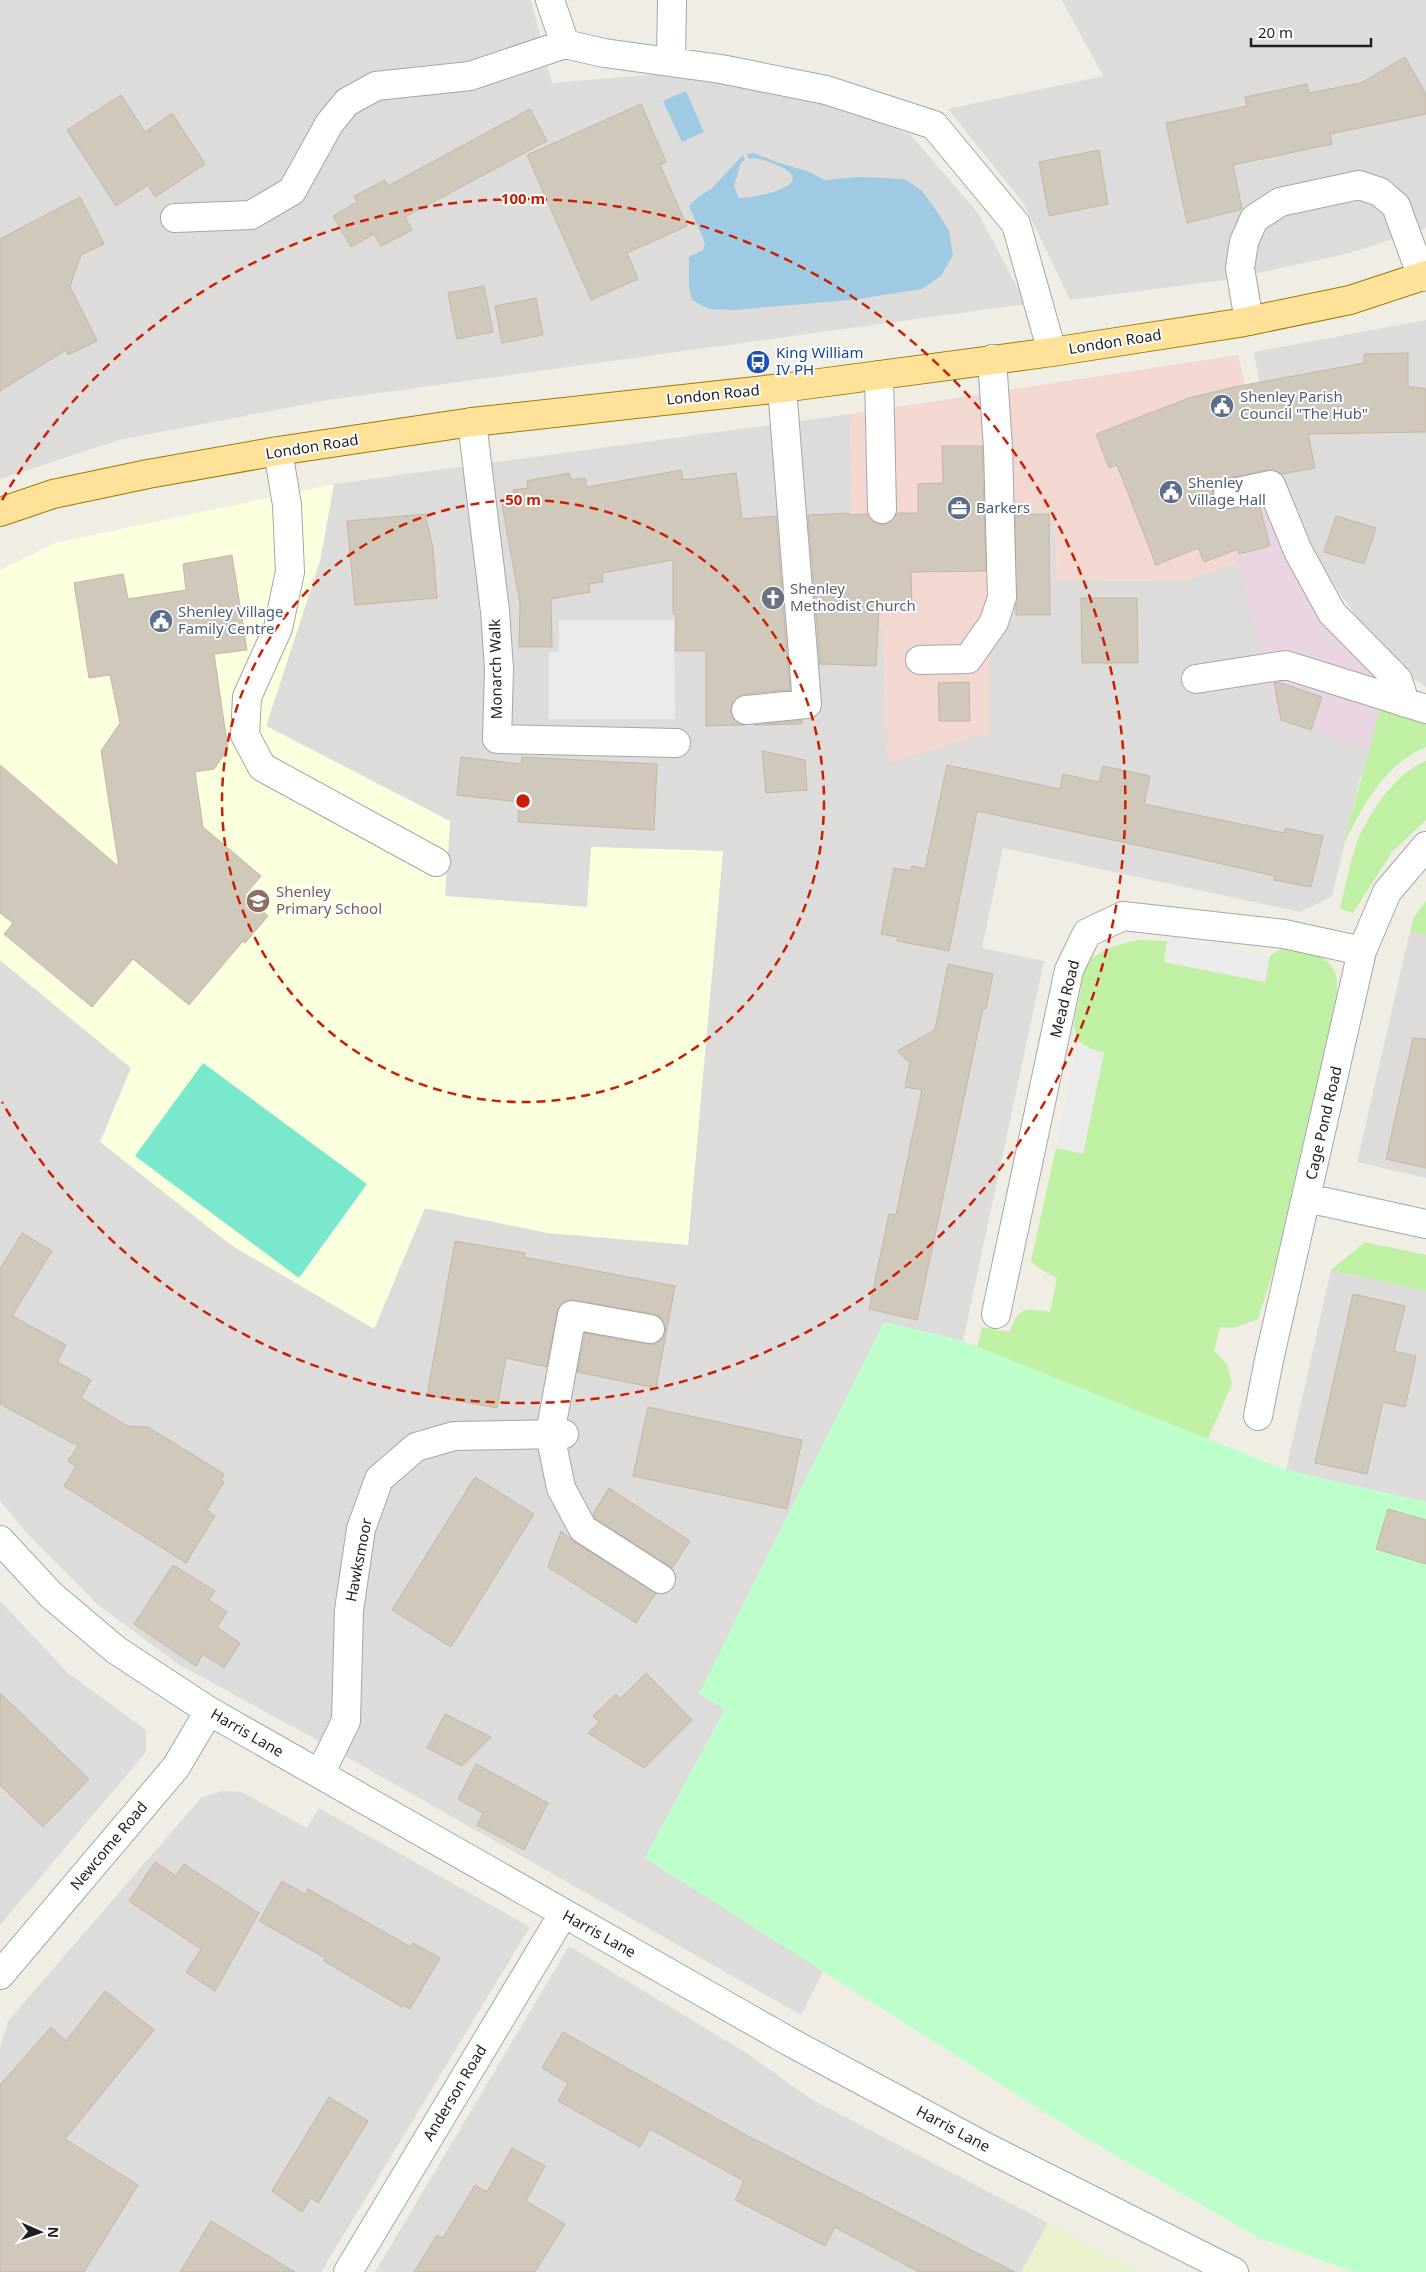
<svg xmlns="http://www.w3.org/2000/svg" width="1426" height="2272" font-family="'Noto Sans',sans-serif">
  <style>
    .residential { fill: #dddcdb }
    .commercial { fill: #f3d7d1 }
    .industrial { fill: #ead5e3 }
    .education { fill: #faffde }
    .farmland { fill: #e9f1cd }
    .grass { fill: #bff0a4 }
    .park { fill: #bcffcb }
    .pitch { fill: #79e8cd }
    .parking { fill: #ebebeb }
    .water { fill: #9fcae3 }
    .building { fill: #d1c8bc; stroke: #c4b7a4 }
    .lines { fill: none; stroke-linecap: round; stroke-linejoin: round }
    .minor-casing { stroke: #a6a6a6; stroke-width: 30 }
    .major-casing { stroke: #997c00; stroke-width: 30 }
    .minor { stroke: #fff; stroke-width: 28 }
    .major { stroke: #ffe29a; stroke-width: 28 }
    .ring { fill: none; stroke: #cd1d00; stroke-width: 2.5; stroke-dasharray: 9 6 }
    .labels { text-anchor: middle; stroke-width: 4; stroke-linejoin: round; paint-order: stroke }
    .street-label { font-size: 15px; fill: #1f1f1f; stroke: #fff }
    .transit-label { font-size: 15px; fill: #164399; stroke: #fff; text-anchor: start }
    .service-label { font-size: 15px; fill: #4e5e75; stroke: #fff; text-anchor: start }
    .worship-label { font-size: 15px; fill: #5b616d; stroke: #fff; text-anchor: start }
    .education-label { font-size: 15px; fill: #785e54; stroke: #fff; text-anchor: start }
    .centre { fill: #cd1d00; stroke: #fff; stroke-width: 2.5 }
    .ring-label { font-size: 15px; text-anchor: middle; font-weight: bold; fill: #cd1d00; stroke: #fff; stroke-width: 4; stroke-linejoin: round; paint-order: stroke }
  </style>
  <rect width="100%" height="100%" fill="#f0eee4"/>
  <path class="residential" d="M 0,0 L 531,0 L 552,83 L 669,73 L 800,95 L 910,134 L 978,213 L 1026,304 L 328,400 L 119,440 L 0,479 Z
    M 1062,0 L 1426,0 L 1426,228 L 1346,254 L 1225,280 L 1070,300 L 1024,204 L 948,109 L 1103,76 Z
    M 1426,320 L 1426,687 L 1409,676 L 1367,632 L 1310,550 L 1277,485 L 1254,352 Z
    M 850,414 L 854,627 L 883,629 L 888,763 L 990,642 L 1006,511 L 1055,511 L 1057,580 L 1183,581 L 1238,562 L 1279,718 L 1370,750 L 1359,782 L 1332,897 L 1300,912 L 1003,848 L 982,948 L 1044,961 L 963,1341 L 884,1322 L 699,1694 L 725,1709 L 645,1858 L 824,1970 L 801,2015 L 317,1740 L 178,1664 L 98,1605 L 33,1540 L 0,1501 L 0,960 L 131,1068 L 374,1329 L 425,1208 L 548,1233 L 723,852 L 592,847 L 587,907 L 445,896 L 450,821 L 266,726 L 320,561 L 334,484 Z
    M 1410,931 L 1426,935 L 1426,1178 L 1357,1162 Z
    M 1331,1270 L 1426,1291 L 1426,1502 L 1286,1470 Z
    M 0,1601 L 68,1673 L 146,1730 L 146,1752 L 0,1925 Z
    M 222,1791 L 242,1792 L 307,1828 L 319,1808 L 530,1927 L 321,2272 L 0,2272 L 0,2048 L 8,2021 L 201,1798 Z
    M 569,1946 L 745,2052 L 811,2099 L 1048,2223 L 1021,2272 L 375,2272 Z"/>
  <path class="commercial" d="M 1238,355 L 1253,419 L 1203,433 L 1238,562 L 1183,581 L 1057,580 L 1055,511 L 1007,511 L 990,642 L 990,732 L 888,763 L 883,629 L 854,628 L 850,414 Z"/>
  <path class="industrial" d="M 1253,419 L 1274,510 L 1388,682 L 1370,750 L 1278,718 L 1203,433 Z"/>
  <path class="education" d="M 334,484 L 320,561 L 266,726 L 450,821 L 445,896 L 587,907 L 591,847 L 723,851 L 688,1245 L 548,1233 L 425,1208 L 374,1329 L 231,1245 L 100,1142 L 131,1068 L 0,960 L 0,570 L 55,543 Z"/>
  <path class="farmland" d="M 1048,2223 L 1139,2272 L 1021,2272 Z"/>
  <path class="grass" d="M 1381,704 L 1426,717 L 1426,747 C 1384,765 1363,805 1344,844 C 1355,797 1370,751 1381,704 Z
    M 1426,761 L 1426,820 L 1392,852 L 1353,913 L 1340,909 C 1345,888 1349,866 1356,845 C 1366,816 1396,772 1426,761 Z
    M 1426,901 L 1426,935 L 1410,931 L 1414,917 Z
    M 1140,940 L 1168,941 L 1164,962 L 1264,982 L 1270,956 C 1275,953 1280,948 1287,948 C 1300,947 1327,956 1333,968 C 1338,976 1337,986 1337,995 L 1275,1266 L 1258,1319 L 1234,1328 L 1220,1327 L 1214,1351 L 1227,1364 L 1232,1384 L 1208,1439 L 977,1347 L 982,1327 L 1009,1332 C 1020,1305 1024,1309 1050,1312 L 1057,1278 L 1040,1269 L 1031,1261 L 1056,1148 L 1083,1153 L 1104,1053 C 1065,1042 1073,1026 1080,993 C 1082,984 1082,970 1088,963 C 1101,948 1122,943 1140,940 Z
    M 1365,1242 L 1426,1255 L 1426,1291 L 1331,1270 Z"/>
  <path class="park" d="M 884,1322 L 963,1341 L 1286,1470 L 1426,1502 L 1426,2272 L 1354,2272 L 1257,2237 L 1079,2134 L 645,1858 L 725,1709 L 699,1694 Z"/>
  <path class="pitch" d="M 203,1063 L 367,1184 L 299,1278 L 135,1156 Z"/>
  <path class="parking" d="M 559,620 L 674,620 L 675,719 L 549,719 L 549,652 L 559,652 Z
    M 1168,936 L 1270,956 L 1265,982 L 1164,961 Z
    M 1076,1047 L 1104,1052 L 1083,1154 L 1056,1148 Z"/>
  <path class="water" d="M 686,91 L 704,132 L 682,142 L 663,101 Z
    M 754,153 L 776,162 L 810,172 L 824,180 L 860,177 L 905,179 L 922,191 L 938,213 L 949,231 L 953,255 L 941,276 L 922,289 L 851,300 L 734,310 L 709,309 L 692,300 L 689,286 L 689,257 L 703,250 L 705,243 L 689,206 L 697,198 L 712,188 L 743,155 L 745,160 L 741,163 L 734,186 L 739,198 C 758,198 824,184 775,164 C 766,161 758,157 749,159 L 747,154 Z"/>
  <path class="building" d="M 1405,57 L 1426,94 L 1426,114 L 1330,134 L 1332,144 L 1233,165 L 1242,209 L 1187,223 L 1166,123 L 1247,106 L 1245,97 L 1307,84 L 1309,93 L 1361,83 Z
    M 121,95 L 145,132 L 172,113 L 205,164 L 155,197 L 148,185 L 116,206 L 67,130 Z
    M 641,104 L 666,162 L 660,165 L 687,226 L 627,253 L 638,279 L 591,300 L 527,155 Z
    M 530,109 L 547,141 L 405,217 L 412,230 L 381,246 L 374,234 L 351,247 L 333,216 L 357,202 L 354,196 L 385,180 L 388,186 Z
    M 1099,150 L 1108,204 L 1049,216 L 1039,162 Z
    M 80,197 L 104,244 L 81,255 L 70,286 L 97,341 L 68,355 L 66,350 L 0,391 L 0,239 Z
    M 484,286 L 493,332 L 457,339 L 448,293 Z
    M 536,298 L 543,335 L 502,343 L 495,306 Z
    M 1408,353 L 1408,386 L 1426,389 L 1426,432 L 1308,434 L 1315,468 L 1282,474 L 1275,470 L 1268,470 L 1224,479 L 1218,482 L 1213,489 L 1213,497 L 1216,504 L 1224,509 L 1259,503 L 1270,546 L 1239,554 L 1238,549 L 1204,562 L 1198,548 L 1156,565 L 1117,465 L 1109,468 L 1096,434 L 1189,398 L 1234,387 L 1364,363 L 1364,354 Z
    M 942,446 L 982,446 L 986,571 L 911,572 L 912,608 L 879,609 L 876,666 L 820,664 L 808,515 L 849,513 L 849,515 L 868,514 L 874,522 L 883,525 L 890,522 L 897,513 L 918,513 L 918,484 L 943,483 Z
    M 681,470 L 683,480 L 736,473 L 742,519 L 776,516 L 790,690 L 744,694 L 737,698 L 732,704 L 731,712 L 734,719 L 744,725 L 706,726 L 706,651 L 675,651 L 676,614 L 673,614 L 673,560 L 602,573 L 603,582 L 589,584 L 590,592 L 551,599 L 552,647 L 519,647 L 520,603 L 502,505 L 515,502 L 513,490 L 528,488 L 527,481 L 569,473 L 571,480 L 585,478 L 587,487 Z
    M 425,514 L 433,548 L 437,598 L 355,605 L 347,521 Z
    M 1049,514 L 1050,615 L 1016,615 L 1015,515 Z
    M 1336,516 L 1376,528 L 1364,564 L 1324,552 Z
    M 232,555 L 247,650 L 214,654 L 228,749 L 214,769 L 195,772 L 203,827 L 261,876 L 245,895 L 268,916 L 245,943 L 243,941 L 189,1005 L 133,959 L 92,1007 L 4,934 L 13,923 L 0,913 L 0,765 L 119,867 L 101,751 L 120,723 L 110,675 L 89,678 L 74,583 L 123,574 L 128,599 L 186,590 L 183,564 Z
    M 1081,598 L 1137,598 L 1138,663 L 1082,663 Z
    M 969,682 L 970,721 L 939,721 L 938,683 Z
    M 1278,682 L 1322,697 L 1311,730 L 1281,720 L 1274,683 Z
    M 802,720 L 802,724 L 754,725 Z
    M 762,751 L 805,760 L 807,790 L 766,793 Z
    M 461,757 L 521,764 L 522,757 L 657,764 L 654,830 L 518,822 L 519,802 L 457,795 Z
    M 947,765 L 1060,789 L 1063,774 L 1099,782 L 1103,766 L 1150,776 L 1144,804 L 1284,833 L 1285,828 L 1323,836 L 1311,887 L 1274,880 L 1275,876 L 1183,855 L 977,811 L 949,951 L 897,941 L 898,937 L 881,934 L 894,868 L 911,871 L 912,866 L 925,869 Z
    M 948,964 L 993,974 L 986,1009 L 983,1008 L 917,1320 L 869,1309 L 889,1214 L 896,1215 L 922,1090 L 905,1087 L 910,1063 L 897,1051 L 935,1030 Z
    M 1413,1038 L 1426,1039 L 1426,1168 L 1386,1159 Z
    M 22,1233 L 52,1251 L 12,1316 L 66,1345 L 57,1362 L 91,1380 L 81,1398 L 127,1426 L 148,1427 L 224,1474 L 221,1480 L 224,1482 L 207,1510 L 215,1516 L 186,1563 L 64,1486 L 76,1466 L 68,1461 L 78,1446 L 0,1404 L 0,1269 Z
    M 455,1241 L 525,1253 L 524,1257 L 675,1286 L 656,1388 L 577,1372 L 585,1333 L 647,1344 L 655,1344 L 662,1339 L 665,1332 L 665,1324 L 660,1317 L 653,1314 L 574,1300 L 566,1301 L 560,1305 L 557,1312 L 547,1367 L 506,1358 L 497,1408 L 427,1395 Z
    M 1353,1294 L 1405,1306 L 1394,1351 L 1416,1356 L 1405,1407 L 1383,1402 L 1367,1474 L 1315,1463 Z
    M 648,1407 L 802,1440 L 787,1509 L 633,1476 Z
    M 475,1477 L 534,1514 L 451,1647 L 392,1610 Z
    M 609,1488 L 690,1541 L 672,1568 L 595,1518 L 593,1514 Z
    M 1388,1509 L 1426,1520 L 1426,1564 L 1376,1549 Z
    M 561,1531 L 575,1542 L 656,1593 L 636,1623 L 548,1567 Z
    M 173,1565 L 215,1591 L 209,1600 L 227,1612 L 217,1627 L 240,1643 L 224,1668 L 203,1654 L 196,1666 L 134,1624 Z
    M 646,1673 L 692,1720 L 644,1768 L 588,1733 L 599,1722 L 593,1716 L 616,1694 L 620,1699 Z
    M 0,1693 L 89,1779 L 43,1827 L 0,1785 Z
    M 445,1714 L 491,1737 L 462,1766 L 427,1748 Z
    M 476,1764 L 548,1803 L 524,1850 L 477,1825 L 483,1813 L 458,1799 Z
    M 155,1862 L 176,1876 L 184,1864 L 259,1913 L 215,1991 L 186,1972 L 201,1949 L 129,1901 Z
    M 282,1881 L 305,1894 L 308,1889 L 411,1947 L 413,1943 L 440,1958 L 410,2009 L 403,2005 L 402,2007 L 324,1961 L 325,1958 L 259,1921 Z
    M 105,1991 L 154,2030 L 65,2139 L 138,2185 L 84,2272 L 0,2272 L 0,2085 L 51,2027 L 66,2041 Z
    M 563,2032 L 746,2135 L 1015,2272 L 919,2272 L 835,2227 L 825,2246 L 735,2200 L 744,2181 L 650,2129 L 640,2147 L 558,2101 L 568,2083 L 542,2068 Z
    M 329,2097 L 368,2121 L 318,2203 L 311,2198 L 302,2212 L 272,2191 Z
    M 512,2148 L 545,2166 L 526,2201 L 565,2224 L 535,2272 L 414,2272 L 437,2235 L 443,2238 L 475,2185 L 487,2192 Z
    M 211,2221 L 295,2272 L 180,2272 Z"/>
  <g class="lines">
    <g class="minor-casing">
      <path id="minor" d="M 550,0 L 565,44 L 604,53 L 721,69 L 826,90 L 934,125 L 1016,224 L 1052,352
        M 671,62 L 672,0
        M 175,218 L 251,215 L 292,191 L 329,124 L 347,102 L 376,86 L 470,76 L 565,44
        M 1249,321 L 1240,268 L 1244,242 L 1254,219 L 1280,202 L 1359,185 L 1380,192 L 1396,206 L 1422,277
        M 879,375 L 882,509
        M 472,422 L 495,611 L 499,669 L 497,739 L 676,743
        M 278,451 L 287,505 L 290,572 L 278,628 L 247,697 L 245,735 L 262,767 L 436,862
        M 1228,494 L 1271,485 L 1298,551 L 1332,613 L 1398,680 L 1405,703
        M 920,660 L 968,659 L 994,622 L 1002,597 L 998,448 L 992,359
        M 1196,679 L 1286,665 L 1426,709
        M 746,710 L 807,704 L 782,388
        M 1307,1198 L 1426,1224
        M 996,1314 L 1069,970 L 1087,933 L 1123,916 L 1284,934 L 1362,951
        M 650,1329 L 572,1315 L 550,1434 L 561,1488 L 583,1529 L 661,1579
        M 1258,1416 L 1269,1360 L 1362,951 L 1387,892 L 1426,846
        M 0,1540 L 51,1595 L 116,1650 L 209,1711 L 790,2042 L 984,2146 L 1234,2272
        M 320,1774 L 346,1721 L 349,1610 L 361,1529 L 379,1479 L 416,1447 L 454,1436 L 564,1434
        M 0,1975 L 176,1767 L 209,1711
        M 348,2272 L 563,1914"/>
    </g>
    <g class="major-casing">
      <path id="major" d="M 0,512 L 53,494 L 148,474 L 278,451 L 472,422 L 782,388 L 1052,352 L 1239,323 L 1350,300 L 1426,275"/>
    </g>
    <use href="#minor" class="minor"/>
    <use href="#major" class="major"/>
  </g>
  <g class="ring">
    <circle cx="523" cy="801" r="301"/>
    <path d="M2 500A602 602 0 1 1 2 1102"/>
  </g>
  <defs>
    <g id="bus-disc" transform="scale(1.25)"><circle r="9.5" fill="#1a4fb4" stroke="#fff"/><path d="M-5-6H5V4H4V6H2V4H-2V6H-4V4H-5ZM-3.5-4V0h7V-4ZM-3.5 1.2v1.5H-2V1.2ZM2 1.2v1.5H3.5V1.2Z" fill="#fff"/></g>
    <g id="civic-disc" transform="scale(1.25)"><circle r="9.5" fill="#5c6f8a" stroke="#fff"/><path d="M-.6-6.5H3V-4.5H.6V-3L4-1V1h2V6H-6V1h2V-1L-.6-3ZM-1.2 2.5V6h2.4V2.5Z" fill="#fff"/></g>
    <g id="office-disc" transform="scale(1.25)"><circle r="9.5" fill="#5c6f8a" stroke="#fff"/><path d="M-6-3h4V-5.5h4V-3h4V5H-6ZM-1-4.5V-3h2v-1.5ZM-6 0V1H6V0Z" fill="#fff"/></g>
    <g id="church-disc" transform="scale(1.25)"><circle r="9.5" fill="#6b7280" stroke="#fff"/><path d="M-1.2-6h2.4v3.5h3.3v2.4h-3.3V6h-2.4V-.1h-3.3v-2.4h3.3Z" fill="#fff"/></g>
    <g id="school-disc" transform="scale(1.25)"><circle r="9.5" fill="#8d6e63" stroke="#fff"/><path d="M0-5L7-2L0 1L-7-2ZM-4 1L0 2.5L4 1V4Q0 6-4 4Z" fill="#fff"/></g>
  </defs>
  <g fill-rule="evenodd">
    <use href="#bus-disc" x="758" y="362"/>
    <use href="#civic-disc" x="1222" y="406"/>
    <use href="#civic-disc" x="1171" y="492"/>
    <use href="#office-disc" x="959" y="508"/>
    <use href="#church-disc" x="773" y="598"/>
    <use href="#civic-disc" x="161" y="621"/>
    <use href="#school-disc" x="258" y="901"/>
  </g>
  <g class="labels">
    <g class="street-label">
      <text transform="translate(1115 342) rotate(-9)" y="5">London Road</text>
      <text transform="translate(713 395) rotate(-6)" y="5">London Road</text>
      <text transform="translate(312 447) rotate(-9)" y="5">London Road</text>
      <text transform="translate(496 669) rotate(-91)" y="5">Monarch Walk</text>
      <text transform="translate(1065 999) rotate(-76)" y="5">Mead Road</text>
      <text transform="translate(1324 1123) rotate(-77)" y="5">Cage Pond Road</text>
      <text transform="translate(359 1560) rotate(-79)" y="5">Hawksmoor</text>
      <text transform="translate(247 1733) rotate(30)" y="5">Harris Lane</text>
      <text transform="translate(109 1846) rotate(-50)" y="5">Newcome Road</text>
      <text transform="translate(599 1934) rotate(29)" y="5">Harris Lane</text>
      <text transform="translate(455 2093) rotate(-59)" y="5">Anderson Road</text>
      <text transform="translate(953 2129) rotate(28)" y="5">Harris Lane</text>
    </g>
    <g class="transit-label">
      <text x="776" y="358">King William<tspan x="776" dy="17">IV PH</tspan></text>
    </g>
    <g class="service-label">
      <text x="1240" y="402">Shenley Parish<tspan x="1240" dy="17">Council "The Hub"</tspan></text>
      <text x="1188" y="488">Shenley<tspan x="1188" dy="17">Village Hall</tspan></text>
      <text x="976" y="513">Barkers</text>
      <text x="178" y="617">Shenley Village<tspan x="178" dy="17">Family Centre</tspan></text>
    </g>
    <g class="worship-label">
      <text x="790" y="594">Shenley<tspan x="790" dy="17">Methodist Church</tspan></text>
    </g>
    <g class="education-label">
      <text x="276" y="897">Shenley<tspan x="276" dy="17">Primary School</tspan></text>
    </g>
  </g>
  <circle cx="523" cy="801" r="8" class="centre"/>
  <g class="ring-label">
    <text x="523" y="204">100 m</text>
    <text x="523" y="505">50 m</text>
  </g>
  <g transform="translate(40 2232) rotate(92)" stroke="#ffffff" stroke-width="4" paint-order="stroke">
  <path d="M0-4L9 19L0 12L-9 19Z" fill="#1f1f1f"/>
  <text y="-8" font-size="14" font-weight="bold" text-anchor="middle" fill="#1f1f1f">N</text>
  </g>
  <path d="M1251 38v8h120v-8" fill="none" stroke="#1f1f1f" stroke-width="2.5"/>
  <text x="1258" y="38" font-size="15" fill="#1f1f1f" stroke="#ffffff" stroke-width="4" paint-order="stroke">20 m</text>
</svg>
